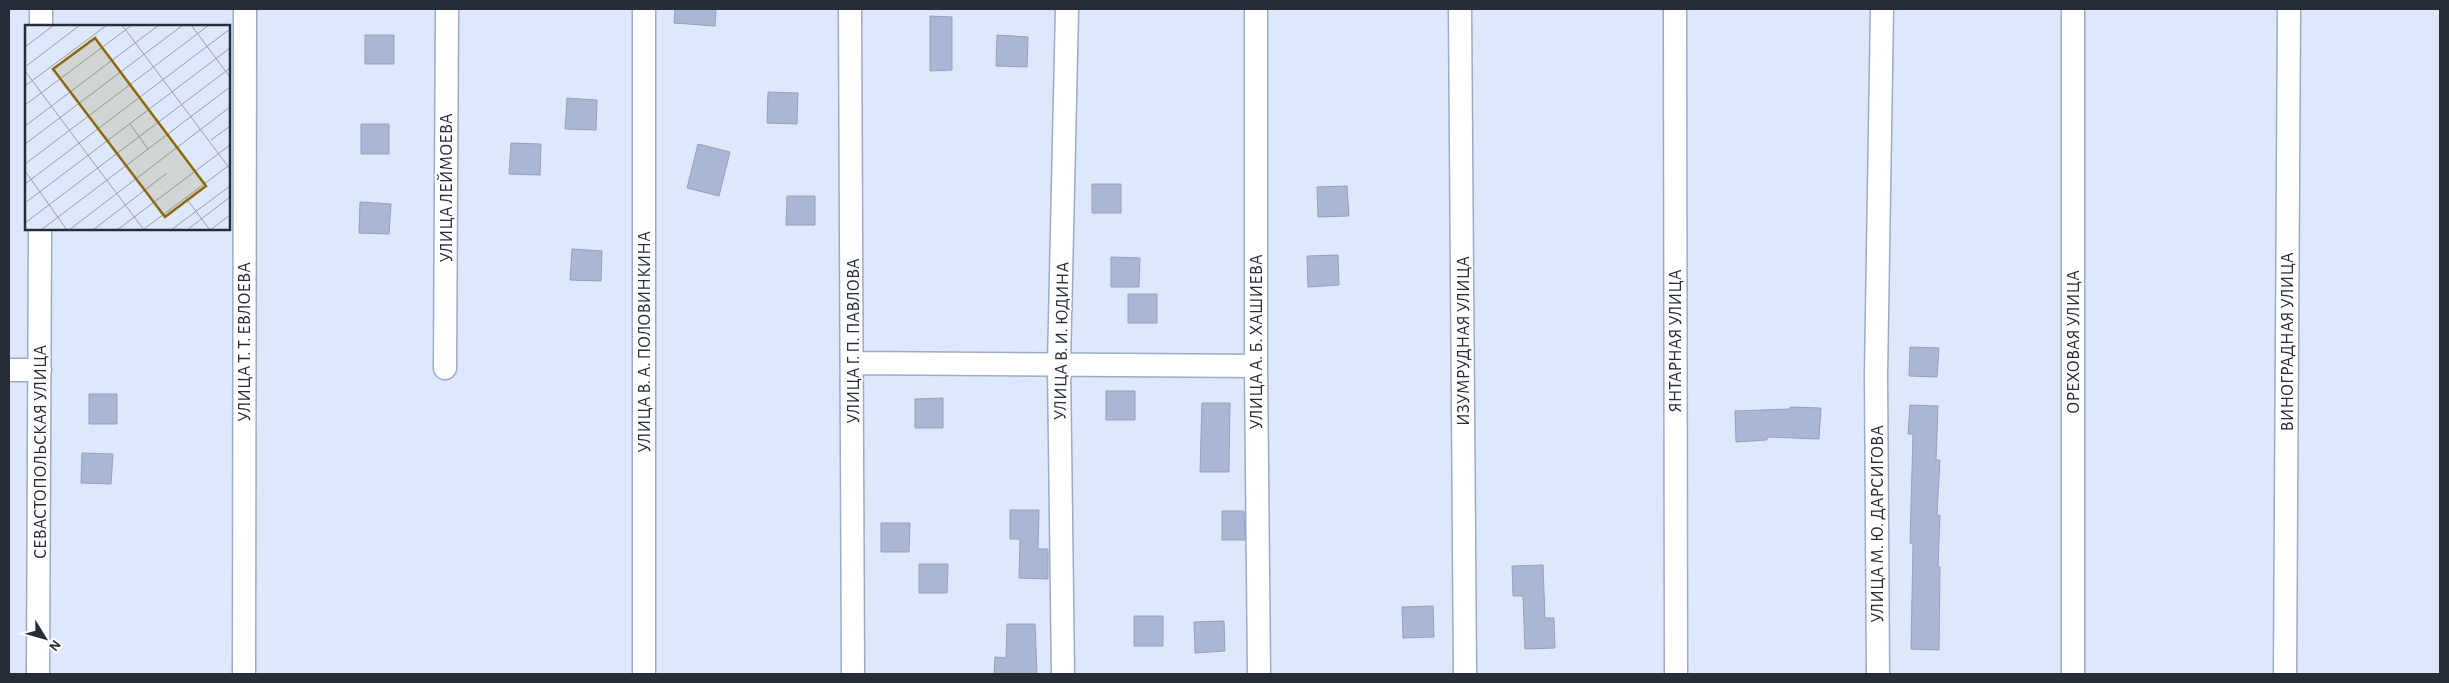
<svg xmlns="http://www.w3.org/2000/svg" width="2449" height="683" font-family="'Alegreya Sans',sans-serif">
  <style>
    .building { fill: #a9b7d4; stroke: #94a1bd }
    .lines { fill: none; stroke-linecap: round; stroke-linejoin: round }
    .minor-casing { stroke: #9dabc7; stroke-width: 25 }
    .minor { stroke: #fff; stroke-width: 22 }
    .labels { text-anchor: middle; stroke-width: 4; stroke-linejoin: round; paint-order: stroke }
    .street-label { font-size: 18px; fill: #272d38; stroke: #fff }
    .inset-road { fill: none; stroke: #959dac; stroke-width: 1 }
    .view { fill: #8c690a; fill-opacity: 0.15; stroke: #8c690a; stroke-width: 2.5 }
    .inset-edge { fill: none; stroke: #272d38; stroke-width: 2.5 }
  </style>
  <rect width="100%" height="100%" fill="#dfe8fa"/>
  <path class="building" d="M 675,9 L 716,9 L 715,26 L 674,23 Z
    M 930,16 L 952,17 L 952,70 L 930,71 Z
    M 365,35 L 394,35 L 394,64 L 365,64 Z
    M 997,35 L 1028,37 L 1027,67 L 996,66 Z
    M 768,92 L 798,93 L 797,124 L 767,123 Z
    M 567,98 L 597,100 L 596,130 L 565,129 Z
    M 361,124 L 389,124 L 389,154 L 361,154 Z
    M 511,143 L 541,144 L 540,175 L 509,174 Z
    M 698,144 L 730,152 L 719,196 L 687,188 Z
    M 1092,184 L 1121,184 L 1121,213 L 1092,213 Z
    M 1347,186 L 1349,216 L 1318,217 L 1317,187 Z
    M 787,196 L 815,196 L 815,225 L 786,225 Z
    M 360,202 L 391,204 L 389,234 L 359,233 Z
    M 572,249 L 602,251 L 601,281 L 570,280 Z
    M 1338,255 L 1339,285 L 1308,287 L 1307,256 Z
    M 1111,257 L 1140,258 L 1139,287 L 1111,287 Z
    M 1128,294 L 1157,294 L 1157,323 L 1128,323 Z
    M 1910,347 L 1939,348 L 1937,377 L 1909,376 Z
    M 1106,391 L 1135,391 L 1135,420 L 1106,420 Z
    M 89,394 L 117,394 L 117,424 L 89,424 Z
    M 943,398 L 943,428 L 915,428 L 915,399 Z
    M 1202,403 L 1230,403 L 1229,472 L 1200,472 Z
    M 1910,405 L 1938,406 L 1936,460 L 1940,460 L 1937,515 L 1940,515 L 1938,567 L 1940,567 L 1939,650 L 1911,649 L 1913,544 L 1910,543 L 1913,434 L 1908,434 Z
    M 1790,407 L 1821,408 L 1819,439 L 1767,437 L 1767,440 L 1736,442 L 1735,411 L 1790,409 Z
    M 82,453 L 113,454 L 111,484 L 81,483 Z
    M 1010,510 L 1039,510 L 1038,549 L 1048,549 L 1048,579 L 1019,578 L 1020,539 L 1010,539 Z
    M 1222,511 L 1244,511 L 1245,540 L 1222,540 Z
    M 881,523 L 910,523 L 909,552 L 881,552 Z
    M 919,564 L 948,564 L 947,593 L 919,593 Z
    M 1543,565 L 1545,618 L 1554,618 L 1555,648 L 1525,649 L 1523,596 L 1513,596 L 1512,566 Z
    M 1433,606 L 1434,637 L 1403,638 L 1402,607 Z
    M 1134,616 L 1163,616 L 1163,646 L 1134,646 Z
    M 1224,621 L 1225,651 L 1195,653 L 1194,622 Z
    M 1007,624 L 1035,624 L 1037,674 L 994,674 L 995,657 L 1006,658 Z"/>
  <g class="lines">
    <g class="minor-casing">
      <path id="minor" d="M 644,9 L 644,674
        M 850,9 L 853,674
        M 1256,9 L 1256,366 L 1259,674
        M 1460,9 L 1465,674
        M 1675,9 L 1676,674
        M 41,26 L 41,9
        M 853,363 L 1256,366
        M 445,368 L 447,9
        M 9,370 L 40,370
        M 38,674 L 40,229
        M 244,674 L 245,9
        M 1063,674 L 1059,365 L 1067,9
        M 1878,674 L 1876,374 L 1882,9
        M 2073,674 L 2073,9
        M 2285,674 L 2289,9"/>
    </g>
    <use href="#minor" class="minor"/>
  </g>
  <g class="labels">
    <g class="street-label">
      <text transform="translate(446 188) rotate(-90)" y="6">УЛИЦА ЛЕЙМОЕВА</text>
      <text transform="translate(853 341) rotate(-90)" y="6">УЛИЦА Г. П. ПАВЛОВА</text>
      <text transform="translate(1061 341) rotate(-89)" y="6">УЛИЦА В. И. ЮДИНА</text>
      <text transform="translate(1463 341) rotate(-90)" y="6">ИЗУМРУДНАЯ УЛИЦА</text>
      <text transform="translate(1675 341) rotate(-90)" y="6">ЯНТАРНАЯ УЛИЦА</text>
      <text transform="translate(244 342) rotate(-90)" y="6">УЛИЦА Т. Т. ЕВЛОЕВА</text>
      <text transform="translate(644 342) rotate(-90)" y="6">УЛИЦА В. А. ПОЛОВИНКИНА</text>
      <text transform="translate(1256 342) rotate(-90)" y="6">УЛИЦА А. Б. ХАШИЕВА</text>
      <text transform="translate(2073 342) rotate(-90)" y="6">ОРЕХОВАЯ УЛИЦА</text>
      <text transform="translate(2287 342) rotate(-90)" y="6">ВИНОГРАДНАЯ УЛИЦА</text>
      <text transform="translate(40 452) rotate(-90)" y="6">СЕВАСТОПОЛЬСКАЯ УЛИЦА</text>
      <text transform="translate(1877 524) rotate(-90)" y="6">УЛИЦА М. Ю. ДАРСИГОВА</text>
    </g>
  </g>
  <g transform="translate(25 25)">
    <rect width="205" height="205" fill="#dfe8fa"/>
    <path class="inset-road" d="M 97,0 L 205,144M 166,0 L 205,52M 0,22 L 29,0M 0,42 L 55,0M 0,46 L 119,205M 0,61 L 82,0M 0,80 L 107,0M 105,99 L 123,124M 0,101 L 134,0M 186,115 L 205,101M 0,119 L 158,0M 0,139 L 184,0M 0,146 L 42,205M 0,159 L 205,4M 161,173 L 185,205M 0,178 L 205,23M 0,198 L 205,43M 119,204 L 203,141M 16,205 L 205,62M 44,205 L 205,82M 68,205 L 142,148M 92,205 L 205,120M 146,205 L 205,161M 162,205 L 205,172M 185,205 L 205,190"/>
    <path class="view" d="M 70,13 L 181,161 L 140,192 L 28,44 Z"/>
    <rect width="205" height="205" class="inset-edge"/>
  </g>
  <rect width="2449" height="683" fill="none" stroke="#272d38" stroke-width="20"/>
  <g transform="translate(45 638) rotate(127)" stroke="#ffffff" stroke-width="4" paint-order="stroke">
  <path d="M0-4L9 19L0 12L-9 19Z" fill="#272d38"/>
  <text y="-8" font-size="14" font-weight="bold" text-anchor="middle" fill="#272d38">N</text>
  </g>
</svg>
